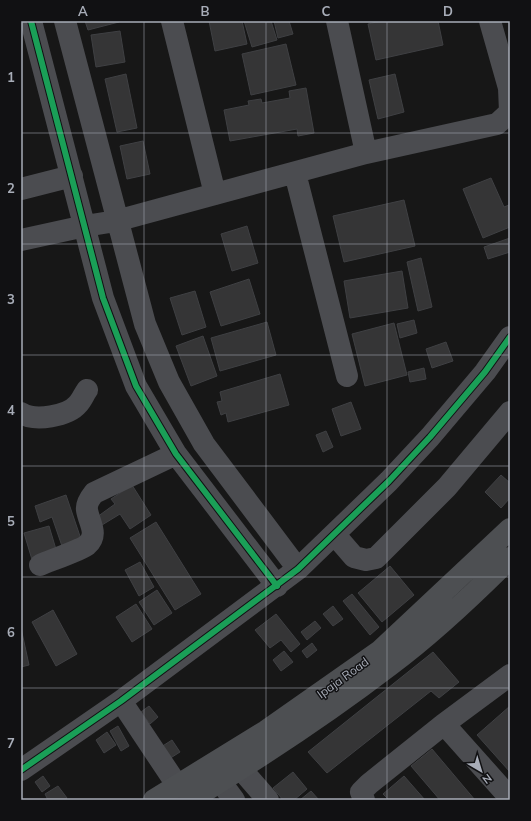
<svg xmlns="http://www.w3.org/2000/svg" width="531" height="821" font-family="Mulish,sans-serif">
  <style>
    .building { fill: #353536; stroke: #3f4043 }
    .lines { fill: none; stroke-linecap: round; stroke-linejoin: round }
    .minor { stroke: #4b4c50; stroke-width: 22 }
    .major { stroke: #4d4f52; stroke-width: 22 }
    .cycleway-casing { stroke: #111113; stroke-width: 8 }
    .cycleway { stroke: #1a9f57; stroke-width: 6 }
    .grid { fill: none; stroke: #a8adb8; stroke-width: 1; stroke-opacity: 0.55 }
    .labels { text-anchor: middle; stroke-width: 3; stroke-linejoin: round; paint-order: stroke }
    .street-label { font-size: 12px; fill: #a8adb8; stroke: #111113 }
    .neatline { fill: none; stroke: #a8adb8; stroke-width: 1.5 }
    .grid-label { font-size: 13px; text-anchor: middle; font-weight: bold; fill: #a8adb8 }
  </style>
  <rect width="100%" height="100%" fill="#171717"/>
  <path class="building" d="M 85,21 L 119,21 L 119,22 L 88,30 Z
    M 209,21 L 242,21 L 247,44 L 215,51 Z
    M 244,21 L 271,21 L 277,40 L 252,47 Z
    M 274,21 L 289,21 L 293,34 L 278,38 Z
    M 381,21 L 438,21 L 443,45 L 376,60 L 368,24 Z
    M 120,31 L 125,62 L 96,67 L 91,35 Z
    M 286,44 L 296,85 L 251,95 L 242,54 Z
    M 126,74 L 137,128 L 117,132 L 105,79 Z
    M 395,74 L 404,112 L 378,119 L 369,80 Z
    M 306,88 L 314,133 L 298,136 L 297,129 L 230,141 L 224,110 L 249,105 L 248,101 L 261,99 L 262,103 L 290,98 L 289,91 Z
    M 143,141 L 150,174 L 127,179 L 120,146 Z
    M 491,178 L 504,207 L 509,205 L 510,208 L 510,227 L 483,238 L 463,189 Z
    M 404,200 L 415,246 L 344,262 L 333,216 Z
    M 247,226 L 258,263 L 232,271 L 221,234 Z
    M 510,238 L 510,252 L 488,259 L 484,247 Z
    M 421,258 L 432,307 L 418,311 L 407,262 Z
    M 402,271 L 408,308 L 350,318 L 344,281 Z
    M 249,279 L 260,314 L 221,326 L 210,292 Z
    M 195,291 L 206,327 L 182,335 L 170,298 Z
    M 414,320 L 417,333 L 400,338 L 397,324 Z
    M 267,322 L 276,355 L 220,371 L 211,338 Z
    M 394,323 L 407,375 L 365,386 L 352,334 Z
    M 203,336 L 217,376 L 191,386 L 176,346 Z
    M 446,342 L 453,361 L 432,368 L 426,349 Z
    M 424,368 L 426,379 L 410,382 L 408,372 Z
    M 280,374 L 289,405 L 228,422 L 226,413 L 221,415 L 217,402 L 222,401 L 220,392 Z
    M 351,402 L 361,429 L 341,436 L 332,409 Z
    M 326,431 L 333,447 L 323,452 L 316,435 Z
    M 501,475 L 510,483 L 510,498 L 501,508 L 485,492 Z
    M 132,485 L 151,515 L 130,529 L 120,514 L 102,525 L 97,517 L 115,504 L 111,499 Z
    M 66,495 L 82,542 L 63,549 L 52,517 L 40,522 L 35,506 Z
    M 156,522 L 201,594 L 175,610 L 130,538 Z
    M 49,526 L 58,556 L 33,563 L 24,533 Z
    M 140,562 L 154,587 L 139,596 L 125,570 Z
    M 390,566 L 414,595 L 382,622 L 358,593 Z
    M 157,590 L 172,613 L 154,625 L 139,602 Z
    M 352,594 L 379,627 L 370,635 L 343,601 Z
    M 136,604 L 152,629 L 132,642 L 116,617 Z
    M 333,606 L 343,619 L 333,626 L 323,614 Z
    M 53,610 L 77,654 L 56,666 L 32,622 Z
    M 276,614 L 300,644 L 291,652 L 281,640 L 270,648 L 255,630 Z
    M 315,621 L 321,628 L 307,640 L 301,632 Z
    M 21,628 L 29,665 L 21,667 Z
    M 312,643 L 317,650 L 307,658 L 302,651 Z
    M 284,651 L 293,662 L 281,671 L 273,660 Z
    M 433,652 L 459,682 L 439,698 L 431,691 L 327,773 L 308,752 Z
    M 149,706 L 158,717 L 150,724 L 141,712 Z
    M 510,706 L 510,772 L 477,735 Z
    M 118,726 L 129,746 L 121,751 L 110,731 Z
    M 107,732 L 116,745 L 104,753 L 96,740 Z
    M 172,740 L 180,752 L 169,759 L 161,747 Z
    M 432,749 L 475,800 L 440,800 L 411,766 Z
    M 293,772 L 307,789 L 294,800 L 283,800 L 273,788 Z
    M 43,776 L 50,786 L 42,792 L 35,782 Z
    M 404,776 L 425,800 L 389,800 L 383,794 Z
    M 58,786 L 67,798 L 64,800 L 48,800 L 45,794 Z
    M 311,791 L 319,800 L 300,800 Z"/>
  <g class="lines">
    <path class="minor" d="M 31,21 L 103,298 L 136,386 L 176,454 L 277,586
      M 65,21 L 145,324 L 169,382 L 204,444 L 298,569
      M 172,21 L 215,194
      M 337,21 L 366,153
      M 295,173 L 347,376
      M 21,189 L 72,176
      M 21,240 L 85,226 L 116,221 L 366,153 L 497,124 L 510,112 L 509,88 L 490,21
      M 21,413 C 35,422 68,416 78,404 C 82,400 84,394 87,390
      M 335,535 L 354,557 L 366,560 L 376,558 L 447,487 L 510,412
      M 40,565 C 49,561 81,550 87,545 C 99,534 89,523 87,510 C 86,504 90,498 94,493 L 176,454
      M 121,701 L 187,800
      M 444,724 L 510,798
      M 241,769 L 268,800
      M 21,770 L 121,701 L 298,569 L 389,481 L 430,437 L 485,372 L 510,337
      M 220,781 L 234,800
      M 364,800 L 361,792 L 369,784 L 444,724 L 510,675"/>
    <path class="major" d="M 154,800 L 266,731 L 380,651 L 510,529
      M 190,800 C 259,758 326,714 390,665 C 433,633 472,596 510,558"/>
    <g class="cycleway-casing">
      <path id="cycleway" d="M 31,21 L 103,298 L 136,386 L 176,454 L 277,586
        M 21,770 L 121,701 L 298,569 L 389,481 L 430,437 L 485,372 L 510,337"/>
    </g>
    <use href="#cycleway" class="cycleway"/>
  </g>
  <path class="grid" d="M 144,21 L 144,800M 266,21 L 266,800M 387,21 L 387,800M 21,133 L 510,133M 21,244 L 510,244M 21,355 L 510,355M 21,466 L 510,466M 21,577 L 510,577M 21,688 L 510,688"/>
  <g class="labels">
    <g class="street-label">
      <text transform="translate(343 678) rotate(-36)" y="4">Ipaja Road</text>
    </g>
  </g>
  <rect width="531" height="821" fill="none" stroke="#111113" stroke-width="44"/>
  <g transform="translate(481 771) rotate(142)" stroke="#111113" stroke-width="3" paint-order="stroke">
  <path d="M0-3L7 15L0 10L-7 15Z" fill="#a8adb8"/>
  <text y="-6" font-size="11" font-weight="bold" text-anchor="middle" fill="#a8adb8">N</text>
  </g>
  <rect x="22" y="22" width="487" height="777" class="neatline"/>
  <g class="grid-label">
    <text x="83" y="16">A</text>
    <text x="205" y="16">B</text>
    <text x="326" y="16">C</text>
    <text x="448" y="16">D</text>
    <text x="11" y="82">1</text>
    <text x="11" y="193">2</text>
    <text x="11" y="304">3</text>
    <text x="11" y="415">4</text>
    <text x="11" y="526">5</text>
    <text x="11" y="637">6</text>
    <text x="11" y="748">7</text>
  </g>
</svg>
